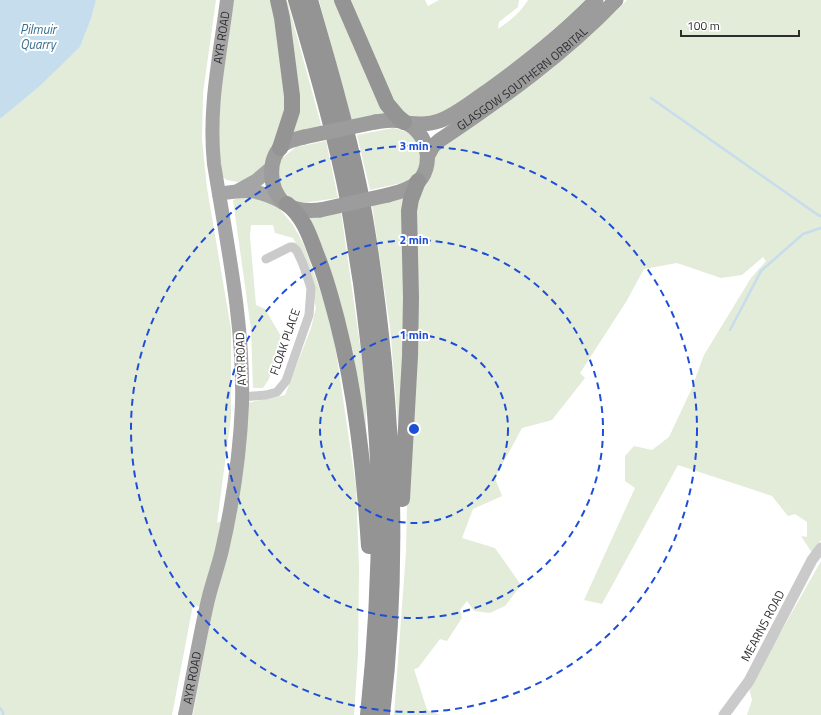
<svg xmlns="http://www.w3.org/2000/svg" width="821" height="715" font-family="'Titillium Web',sans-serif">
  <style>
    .green { fill: #e3ebd9 }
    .water { fill: #c5ddec }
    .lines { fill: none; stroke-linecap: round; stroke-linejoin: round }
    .stream { stroke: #c5ddec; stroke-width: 2.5 }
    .minor { stroke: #cacaca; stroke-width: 9 }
    .tertiary { stroke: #cacaca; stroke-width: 11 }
    .primary { stroke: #a5a5a5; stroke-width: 14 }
    .trunk { stroke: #9c9c9c; stroke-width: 15 }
    .motorway { stroke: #949494; stroke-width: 16 }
    .trunk-bridge { stroke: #9c9c9c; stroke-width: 15 }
    .ring { fill: none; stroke: #1d4ed8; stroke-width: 2; stroke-dasharray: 7 5 }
    .labels { text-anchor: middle; stroke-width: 4; stroke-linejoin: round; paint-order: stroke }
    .street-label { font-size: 12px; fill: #2d2d2d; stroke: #fff }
    .water-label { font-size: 13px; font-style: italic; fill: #396f90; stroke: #fff }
    .centre { fill: #1d4ed8; stroke: #fff; stroke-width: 2 }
    .ring-label { font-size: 12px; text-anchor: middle; font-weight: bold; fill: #1d4ed8; stroke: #fff; stroke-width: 4; stroke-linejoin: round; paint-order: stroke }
  </style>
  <rect width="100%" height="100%" fill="#fff"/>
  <path class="green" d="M 96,0 L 216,0 L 203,93 L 202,140 L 207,188 L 231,329 L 231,417 L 217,523 L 234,515 L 247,403 L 285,395 L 311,328 L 316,308 L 304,258 L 293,238 L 275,233 L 273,225 L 251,225 L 250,237 L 256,305 L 265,309 L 282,338 L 269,379 L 263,388 L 253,388 L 251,329 L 233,200 L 248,195 L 262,198 L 279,208 L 293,225 L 304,245 L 332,324 L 356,487 L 359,568 L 358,655 L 354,715 L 193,715 L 212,610 L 193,605 L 172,715 L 0,715 L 0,119 L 40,86 L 80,47 L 91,19 Z
    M 231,0 L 273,0 L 286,102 L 279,133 L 264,165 L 258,172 L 244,181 L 237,182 L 227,180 L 221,176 L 216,149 Z
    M 282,0 L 287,0 L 322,128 L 289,135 Z
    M 319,0 L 334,0 L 387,115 L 352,122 Z
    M 348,0 L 425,0 L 428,6 L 439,0 L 519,0 L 518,7 L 499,22 L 498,29 C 509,22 521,12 528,0 L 585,0 C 552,33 516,61 479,88 C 464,99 446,116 426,118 C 412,119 407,115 396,108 Z
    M 627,0 L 821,0 L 821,540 L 812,553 L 801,536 L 807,537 L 807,522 L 795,514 L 788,516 L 772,496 L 678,465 L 602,604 L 584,600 L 635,488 L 625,481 L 625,456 L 634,446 L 652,450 L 669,437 L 691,390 L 704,355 L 751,278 L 766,261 L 763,257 L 742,275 L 721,278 L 677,263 L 644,269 L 626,302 L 580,373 L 585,378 L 552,420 L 522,428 L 495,478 L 502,496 L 473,509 L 462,538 L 495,548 L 521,585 L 505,606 L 490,613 L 474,611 L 467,601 L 460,610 L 462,618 L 447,641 L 440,639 L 418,668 L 414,669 L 427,710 L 440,715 L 394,715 L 406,552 L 413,203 L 435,154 L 442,146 L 496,111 L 552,68 L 615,12 Z
    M 393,128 C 416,133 414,138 423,158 L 417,172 L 410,181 L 370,190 L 357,135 Z
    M 326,141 L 338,198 L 302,203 L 293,200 L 283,191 L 278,178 L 280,160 L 296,147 Z
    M 406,195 L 405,311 L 399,435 L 390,327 L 372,205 Z
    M 341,212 L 362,359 L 366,402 L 366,465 L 304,217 Z
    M 821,561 L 821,715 L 747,715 L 752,700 L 749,688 Z"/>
  <path class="water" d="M 0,0 L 96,0 L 91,19 L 80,47 L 40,86 L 0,119 Z"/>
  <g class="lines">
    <path class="stream" d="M 651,98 L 818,215 L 821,216
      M 730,330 L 761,271 L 803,234 L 821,228
      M 0,708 L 3,712 L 3,715"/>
    <path class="minor" d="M 242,397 L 266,395 L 277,392 L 286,381 L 309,315 L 311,288 L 303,264 L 297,251 L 293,247 L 290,247 L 266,259"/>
    <path class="tertiary" d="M 724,715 L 749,681 L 812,560 L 821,548"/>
    <g class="primary">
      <path d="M 239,190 L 257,180 L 272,167"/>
      <path d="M 219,194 C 247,189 258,189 284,203"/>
      <path id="s1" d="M 185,715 C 193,677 199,638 208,600 C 212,583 218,567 222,550 C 233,502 240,453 242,404 C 244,323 227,244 214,164 C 208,107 220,56 227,0"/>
    </g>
    <g class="trunk">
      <path d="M 375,122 C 383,121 392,119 400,121 C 426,127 436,162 419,181 C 411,189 399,192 388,195"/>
      <path d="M 406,123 C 417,124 428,125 439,121 C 456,115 471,102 486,92 C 525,64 563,34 596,0"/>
      <path d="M 304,137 C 297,139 290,140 284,144 C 267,158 268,188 284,203 C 294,211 309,211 320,210"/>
      <path id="s2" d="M 428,155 L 433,146 L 440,140 C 503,98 564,54 616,0"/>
    </g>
    <path class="motorway" d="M 278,0 L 282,18 L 292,96 L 292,111 L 280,148
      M 296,0 C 313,58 330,116 343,176 C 351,211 355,248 361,283 C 370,351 377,418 379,486 C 380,563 376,639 368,715
      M 310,0 C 328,62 346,124 359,186 C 371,245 378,304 384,363 C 395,480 396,598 382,715
      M 342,0 L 387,104 L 398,117 L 404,122
      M 287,204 C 304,217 310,237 317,256 C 326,277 331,298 337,320 C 356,394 364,470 369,546
      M 402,499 L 410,356 L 411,297 L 409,211 L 411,199 L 418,181"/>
    <path class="trunk-bridge" d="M 304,137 L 375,122
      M 320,210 L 388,195"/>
  </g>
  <g class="ring">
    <circle cx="414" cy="429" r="94"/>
    <circle cx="414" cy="429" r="189"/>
    <circle cx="414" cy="429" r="283"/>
  </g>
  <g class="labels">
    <g class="street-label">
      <text dy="4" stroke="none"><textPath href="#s1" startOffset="686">AYR ROAD</textPath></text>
      <text dy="4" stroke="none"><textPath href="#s2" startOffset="122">GLASGOW SOUTHERN ORBITAL</textPath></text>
      <text transform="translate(285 342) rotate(-71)" y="4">FLOAK PLACE</text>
      <text transform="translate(241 359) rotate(-92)" y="4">AYR ROAD</text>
      <text transform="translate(763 626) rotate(-62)" y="4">MEARNS ROAD</text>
      <text dy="4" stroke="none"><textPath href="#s1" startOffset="38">AYR ROAD</textPath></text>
    </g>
    <g class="water-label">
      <text x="38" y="34">Pilmuir<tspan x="38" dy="15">Quarry</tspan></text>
    </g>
  </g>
  <circle cx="414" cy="429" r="6" class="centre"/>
  <g class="ring-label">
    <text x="414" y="150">3 min</text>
    <text x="414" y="244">2 min</text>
    <text x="414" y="339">1 min</text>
  </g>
  <path d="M681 30v6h118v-6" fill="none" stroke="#2d2d2d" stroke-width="2"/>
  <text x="687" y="30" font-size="12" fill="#2d2d2d" stroke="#ffffff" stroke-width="3" paint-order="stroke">100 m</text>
</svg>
